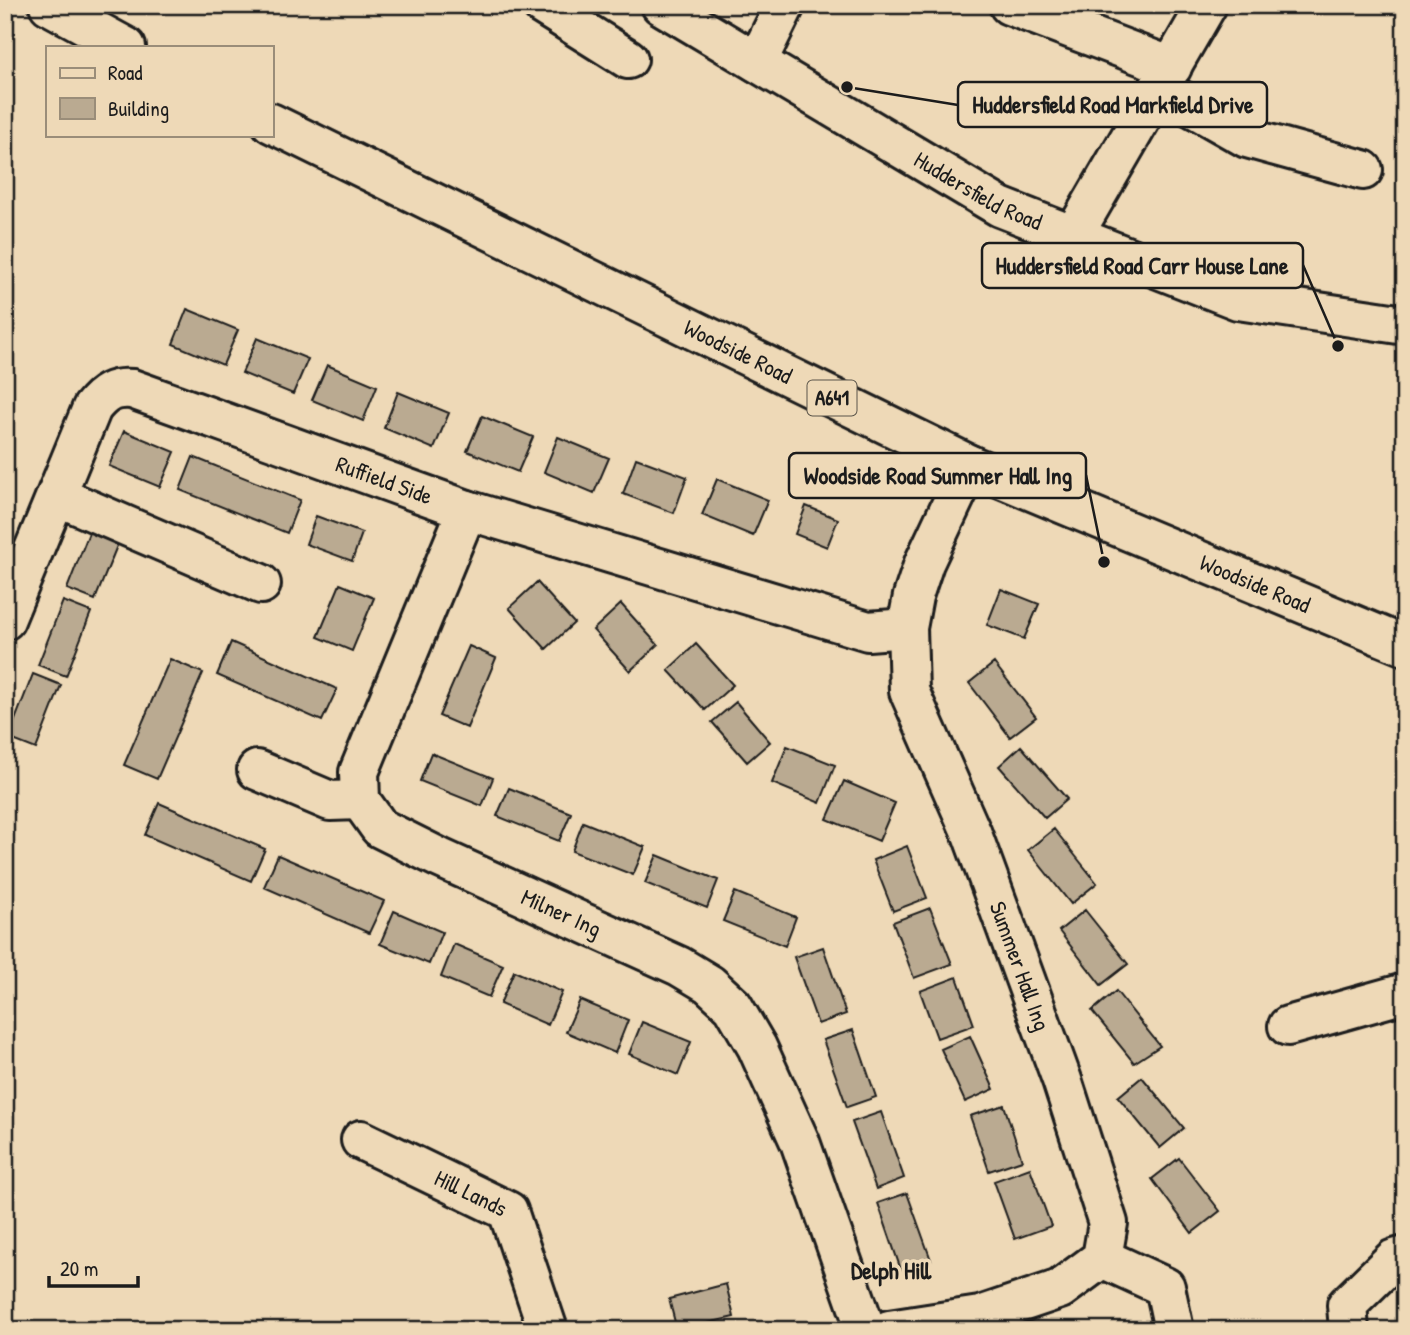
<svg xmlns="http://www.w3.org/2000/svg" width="1410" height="1335" font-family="'Patrick Hand',sans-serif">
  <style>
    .building { fill: #baaa91; stroke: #1c1c1c; stroke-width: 2 }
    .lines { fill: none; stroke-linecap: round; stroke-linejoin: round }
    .minor-casing { stroke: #1c1c1c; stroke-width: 44 }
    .major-casing { stroke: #1c1c1c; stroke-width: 44 }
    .minor { stroke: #eed9b7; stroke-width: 38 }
    .major { stroke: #eed9b7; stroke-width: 38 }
    .labels { text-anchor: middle; stroke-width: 7; stroke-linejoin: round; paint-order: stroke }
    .shield { fill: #eed9b7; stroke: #5b554a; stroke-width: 2 }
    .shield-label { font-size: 21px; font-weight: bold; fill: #1c1c1c }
    .street-label { font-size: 23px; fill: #1c1c1c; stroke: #eed9b7 }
    .neighbourhood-label { font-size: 24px; font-weight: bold; fill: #1c1c1c; stroke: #eed9b7 }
    .leader { fill: none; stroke: #1c1c1c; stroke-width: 2.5 }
    .callout-dot { fill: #1c1c1c; stroke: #eed9b7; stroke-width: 2.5 }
    .callout { fill: #eed9b7; stroke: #1c1c1c; stroke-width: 2.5 }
    .callout-label { font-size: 24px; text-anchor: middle; font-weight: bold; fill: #1c1c1c }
  </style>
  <rect width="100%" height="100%" fill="#eed9b7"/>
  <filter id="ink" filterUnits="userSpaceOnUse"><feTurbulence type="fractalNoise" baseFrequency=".0143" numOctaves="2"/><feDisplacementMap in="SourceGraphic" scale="14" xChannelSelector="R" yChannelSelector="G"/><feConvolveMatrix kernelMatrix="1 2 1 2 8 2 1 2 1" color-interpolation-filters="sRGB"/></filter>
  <g filter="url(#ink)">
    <path class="building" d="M 187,309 L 238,330 L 223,365 L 173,344 Z
      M 257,338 L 308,359 L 293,394 L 242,373 Z
      M 327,365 L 377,386 L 363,421 L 312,400 Z
      M 398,392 L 449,413 L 434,449 L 384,428 Z
      M 482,416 L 533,437 L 518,472 L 467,451 Z
      M 124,431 L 175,452 L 160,487 L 109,466 Z
      M 558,437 L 609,458 L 594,493 L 544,472 Z
      M 193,457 L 300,500 L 287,533 L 180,490 Z
      M 636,458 L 687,477 L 674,513 L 623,494 Z
      M 717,479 L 768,500 L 753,536 L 702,515 Z
      M 806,506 L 838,519 L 827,547 L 795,534 Z
      M 316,516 L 362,533 L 352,561 L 306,544 Z
      M 92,525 L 121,536 L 95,600 L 67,589 Z
      M 537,582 L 574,623 L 546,649 L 509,608 Z
      M 340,584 L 374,598 L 352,651 L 318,637 Z
      M 1001,589 L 1039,604 L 1024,639 L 987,625 Z
      M 63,601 L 91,612 L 66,676 L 38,665 Z
      M 621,604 L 658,645 L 630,671 L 593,630 Z
      M 231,642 L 337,689 L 322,721 L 217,675 Z
      M 696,644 L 733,685 L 705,710 L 668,670 Z
      M 469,646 L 496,658 L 467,728 L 439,716 Z
      M 170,659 L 203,673 L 157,779 L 124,765 Z
      M 994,663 L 1036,717 L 1010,737 L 969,683 Z
      M 33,674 L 61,685 L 36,749 L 8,738 Z
      M 736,702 L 770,742 L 747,762 L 712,722 Z
      M 787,746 L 835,765 L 820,803 L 772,783 Z
      M 1021,746 L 1067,799 L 1045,818 L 999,766 Z
      M 431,753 L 493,778 L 482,806 L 420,781 Z
      M 844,781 L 895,803 L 879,841 L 827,819 Z
      M 509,788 L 571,813 L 559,841 L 497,816 Z
      M 159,803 L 265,849 L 251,881 L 145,835 Z
      M 583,822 L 645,847 L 633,875 L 572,851 Z
      M 1054,829 L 1097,883 L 1071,904 L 1028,850 Z
      M 907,846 L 927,898 L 893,911 L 873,860 Z
      M 278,855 L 384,901 L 369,933 L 264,887 Z
      M 657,855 L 718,880 L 707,908 L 645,883 Z
      M 735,892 L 796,917 L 785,946 L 723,921 Z
      M 930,908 L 952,964 L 914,978 L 893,922 Z
      M 1085,910 L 1128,964 L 1101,985 L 1059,931 Z
      M 394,911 L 442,932 L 429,964 L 380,944 Z
      M 454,944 L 503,965 L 489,997 L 441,977 Z
      M 823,947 L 846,1014 L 818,1024 L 794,957 Z
      M 514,971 L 562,992 L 548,1025 L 500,1004 Z
      M 957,977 L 974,1025 L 937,1038 L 920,991 Z
      M 1116,991 L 1160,1046 L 1134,1063 L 1092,1011 Z
      M 580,1000 L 628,1020 L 615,1053 L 566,1032 Z
      M 642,1022 L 691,1042 L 678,1075 L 629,1054 Z
      M 853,1030 L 876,1097 L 847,1107 L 823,1040 Z
      M 970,1036 L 994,1089 L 965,1102 L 941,1049 Z
      M 1142,1077 L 1184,1128 L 1160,1148 L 1118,1097 Z
      M 1004,1105 L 1022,1160 L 989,1171 L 970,1116 Z
      M 881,1112 L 904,1178 L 876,1189 L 852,1122 Z
      M 1179,1158 L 1220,1211 L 1192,1233 L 1152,1179 Z
      M 1030,1168 L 1051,1226 L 1015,1239 L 994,1181 Z
      M 907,1193 L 931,1260 L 901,1270 L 878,1203 Z
      M 726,1284 L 734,1317 L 677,1330 L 669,1299 Z"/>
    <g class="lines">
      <g class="minor-casing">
        <g id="minor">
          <path d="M 542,5 L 628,59"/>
          <path d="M 1009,5 L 1172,67"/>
          <path d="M 757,62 L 785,5"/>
          <path d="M 1159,88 L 1247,138 L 1363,170"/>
          <path d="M 1073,236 L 1207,5"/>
          <path d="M 57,496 L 261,584"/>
          <path id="s1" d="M 467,510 L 359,772 L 360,800 L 380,828 L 440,858 L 679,966 L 709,984 L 733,1006 L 757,1047 L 800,1142 L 866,1330"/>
          <path id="s2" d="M 5,620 L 92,408 C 103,394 113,387 132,389 L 467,510 L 868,631 L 907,628"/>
          <path d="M 257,770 L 330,801 L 360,800"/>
          <path d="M 1288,1026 L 1405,993"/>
          <path id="s3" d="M 361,1140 L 508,1211 L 548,1330"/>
          <path d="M 1102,1258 L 1165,1287 L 1174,1330"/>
          <path d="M 889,1330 L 980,1316 L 1060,1289 L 1102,1258 L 1108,1223 L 1062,1080 L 972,834 L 909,691 L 907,628 L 913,596 L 924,563 L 970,465"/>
          <path d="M 1349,1330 L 1347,1305 L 1394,1259 L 1405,1256"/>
        </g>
      </g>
      <g class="major-casing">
        <g id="major">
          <path d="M 49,5 L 126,47"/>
          <path id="s4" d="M 661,5 L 1000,207 L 1238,300 L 1405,325"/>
          <path id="s5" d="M 271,123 L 970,465 L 1405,646"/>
        </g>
      </g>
      <use href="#minor" class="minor"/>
      <use href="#major" class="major"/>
    </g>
  </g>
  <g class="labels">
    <rect class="shield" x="807.5" y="380.5" width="49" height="35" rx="5"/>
    <g class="shield-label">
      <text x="832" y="405">A641</text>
    </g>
    <g class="street-label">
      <text dy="8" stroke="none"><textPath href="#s4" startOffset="368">Huddersfield Road</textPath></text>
      <text dy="8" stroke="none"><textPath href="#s5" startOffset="520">Woodside Road</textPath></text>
      <text dy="8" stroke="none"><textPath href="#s2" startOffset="544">Ruffield Side</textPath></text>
      <text dy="8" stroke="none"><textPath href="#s5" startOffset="1087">Woodside Road</textPath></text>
      <text dy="8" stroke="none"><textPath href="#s1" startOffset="546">Milner Ing</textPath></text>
      <text transform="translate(1020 966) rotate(70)" y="8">Summer Hall Ing</text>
      <text dy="8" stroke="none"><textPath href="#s3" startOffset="122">Hill Lands</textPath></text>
    </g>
    <g class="neighbourhood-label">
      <text x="891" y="1279">Delph Hill</text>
    </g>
  </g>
  <path class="leader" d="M847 87L958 105M1338 346L1303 265M1104 562L1086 475"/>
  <g class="callout-dot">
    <circle cx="847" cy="87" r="7"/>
    <circle cx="1338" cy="346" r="7"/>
    <circle cx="1104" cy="562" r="7"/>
  </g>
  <g class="callout">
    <rect x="958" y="82" width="309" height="45" rx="7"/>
    <rect x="982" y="243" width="321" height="45" rx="7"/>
    <rect x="789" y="453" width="297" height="45" rx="7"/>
  </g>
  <g class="callout-label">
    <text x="1113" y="113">Huddersfield Road Markfield Drive</text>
    <text x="1142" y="274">Huddersfield Road Carr House Lane</text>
    <text x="938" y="484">Woodside Road Summer Hall Ing</text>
  </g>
  <rect width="1410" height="1335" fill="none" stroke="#eed9b7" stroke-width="28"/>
  <rect x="14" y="14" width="1382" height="1307" fill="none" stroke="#1c1c1c" stroke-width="2.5" filter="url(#ink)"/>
  <rect x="46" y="46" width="228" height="91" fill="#eed9b7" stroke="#9a8d79" stroke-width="2"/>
  <rect x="60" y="68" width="35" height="10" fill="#eed9b7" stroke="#9a8d79" stroke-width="2"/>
  <text x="108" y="80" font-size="21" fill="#1c1c1c">Road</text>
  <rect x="60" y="98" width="35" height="21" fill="#baaa91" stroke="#9a8d79" stroke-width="2"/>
  <text x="108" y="116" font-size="21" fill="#1c1c1c">Building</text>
  <path d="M49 1276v10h89v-10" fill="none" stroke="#1c1c1c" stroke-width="3.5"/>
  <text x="60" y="1276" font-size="21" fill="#1c1c1c" stroke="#eed9b7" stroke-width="5" paint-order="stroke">20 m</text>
</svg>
